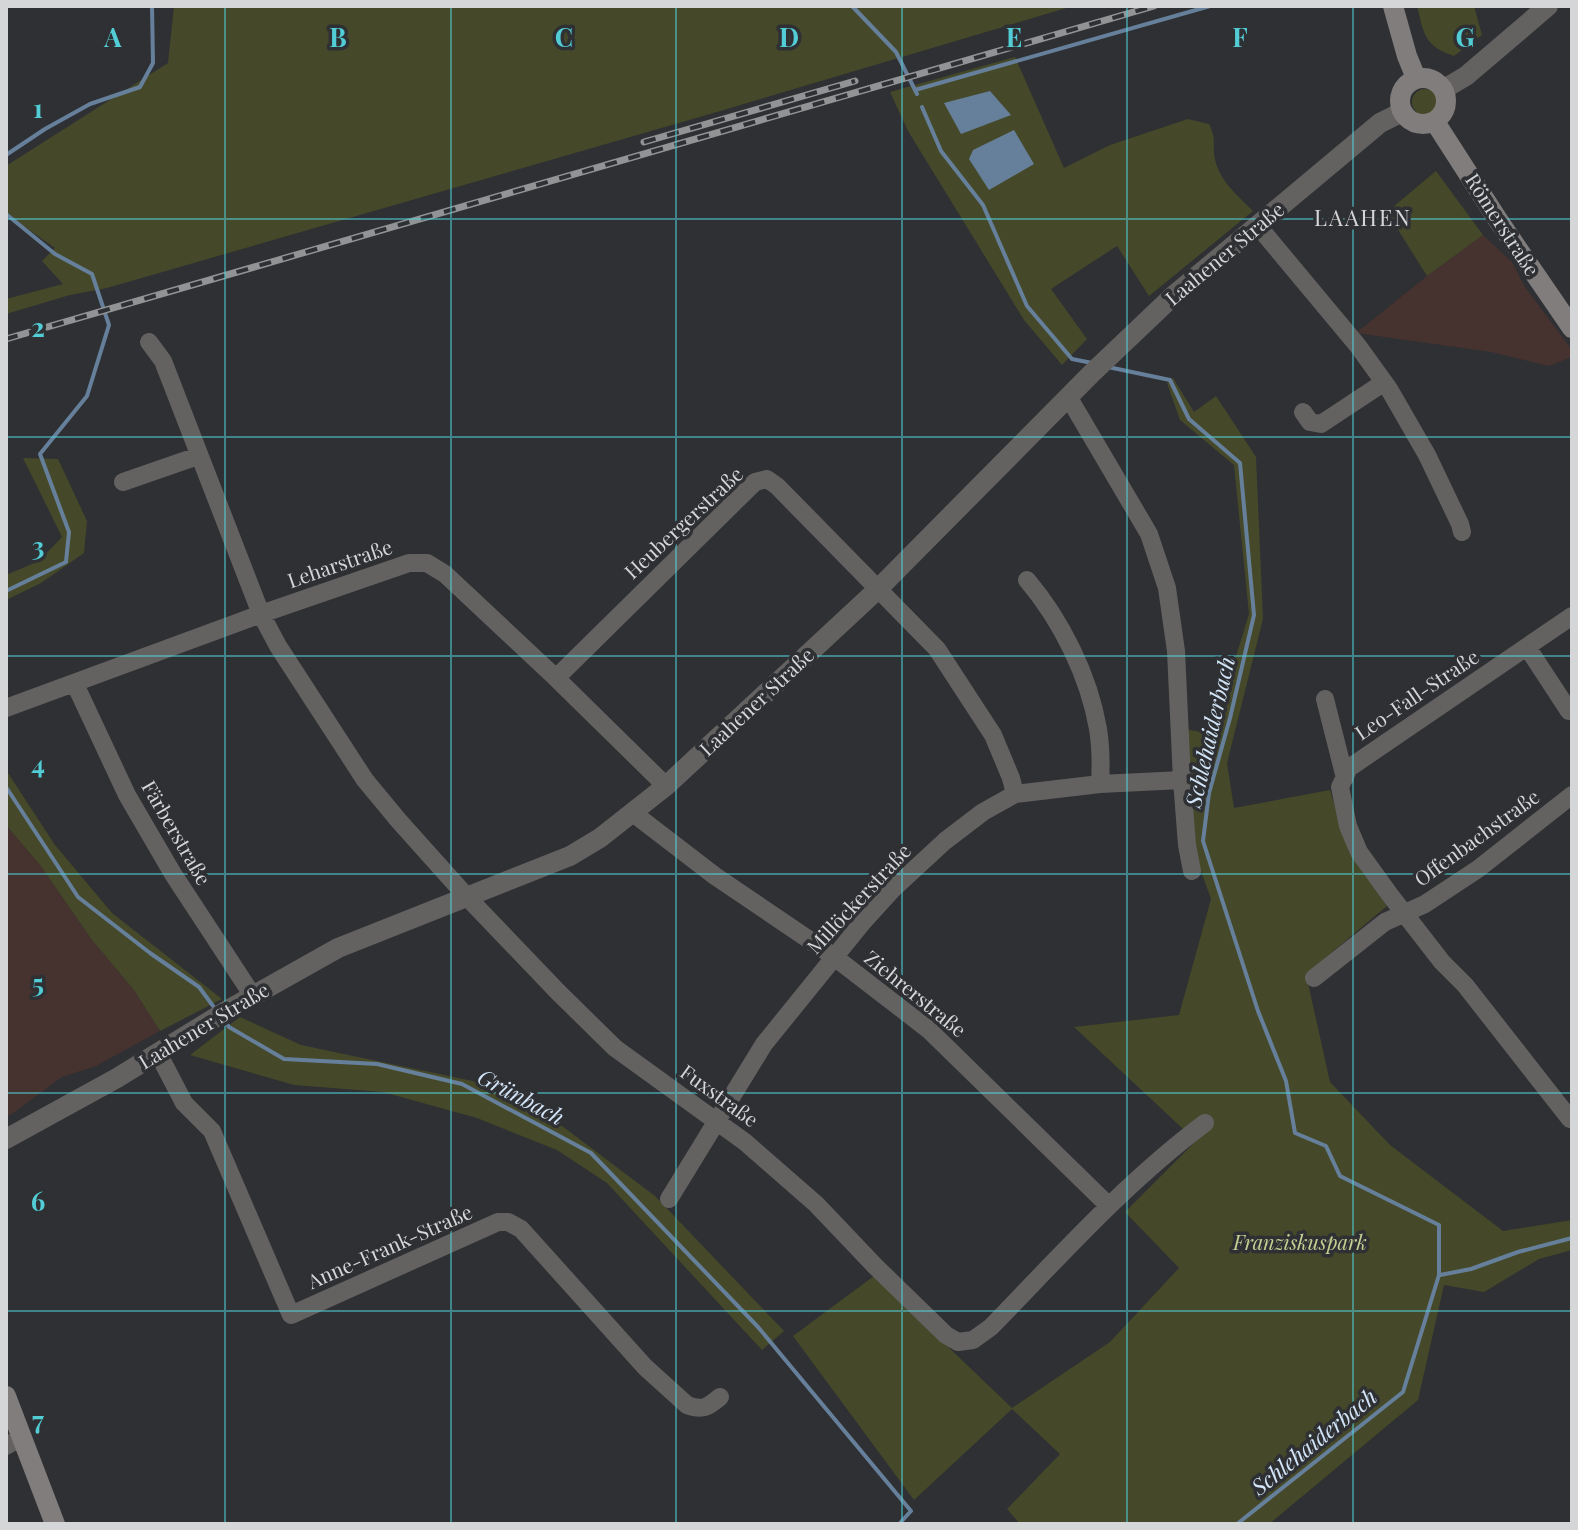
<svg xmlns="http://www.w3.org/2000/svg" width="1578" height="1530" font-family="'Playfair Display',serif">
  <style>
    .commercial { fill: #46322e }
    .green { fill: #454929 }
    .water { fill: #66809b }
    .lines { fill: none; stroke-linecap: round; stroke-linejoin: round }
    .stream { stroke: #66809b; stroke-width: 4 }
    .minor { stroke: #646261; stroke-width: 18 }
    .tertiary { stroke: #646261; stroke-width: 20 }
    .secondary { stroke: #807d7c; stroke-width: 20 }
    .rail-casing { stroke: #919395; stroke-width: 7 }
    .rail { stroke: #2e3033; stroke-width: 4; stroke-dasharray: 12; stroke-linecap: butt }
    .grid { fill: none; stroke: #52ccd5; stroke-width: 2; stroke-opacity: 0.55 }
    .labels { text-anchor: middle; stroke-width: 7; stroke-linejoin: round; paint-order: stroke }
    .street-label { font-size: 20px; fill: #d5d6d8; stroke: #2e3033 }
    .park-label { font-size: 20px; font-style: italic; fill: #c6cf93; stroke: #2e3033 }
    .neighbourhood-label { font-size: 22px; letter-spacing: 2px; fill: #d5d6d8; stroke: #2e3033 }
    .water-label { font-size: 22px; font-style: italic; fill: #d3e5f8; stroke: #2e3033 }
    .grid-label { font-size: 26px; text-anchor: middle; font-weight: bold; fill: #52ccd5; stroke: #2e3033; stroke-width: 7; stroke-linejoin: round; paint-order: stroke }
  </style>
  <rect width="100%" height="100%" fill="#2e3033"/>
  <path class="commercial" d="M 1483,235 L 1512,262 L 1525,287 L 1572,350 L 1572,357 L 1549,366 L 1491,352 L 1356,333 L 1427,276 Z
    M 6,825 L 40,865 L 92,940 L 134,990 L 160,1031 L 96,1066 L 62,1077 L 12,1114 L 6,1116 Z"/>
  <path class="green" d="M 174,6 L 1073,6 L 717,112 L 107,288 L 70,295 L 6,314 L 6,299 L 63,284 L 42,261 L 55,248 L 6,214 L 6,166 L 168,63 Z
    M 1417,6 L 1474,6 L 1482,35 L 1454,56 C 1424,46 1424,34 1417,6 Z
    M 1015,57 L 1064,168 L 1110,145 L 1188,119 L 1209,124 C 1216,139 1213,140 1214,154 C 1217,179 1237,195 1253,211 L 1149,296 L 1117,246 L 1051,289 L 1087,339 L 1062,365 L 1024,320 L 908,131 L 890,92 Z
    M1412 102a13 13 0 1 1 26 0a13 13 0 1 1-26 0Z
    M 1436,171 L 1483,235 L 1427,276 L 1387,212 Z
    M 1173,378 L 1194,412 L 1216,396 L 1256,457 L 1263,619 L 1227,763 L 1234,808 L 1330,790 L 1349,852 L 1387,906 L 1306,974 L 1330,1082 L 1390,1145 L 1503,1231 L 1572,1220 L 1572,1250 L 1539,1259 L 1484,1292 L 1444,1285 L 1418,1400 L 1269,1524 L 1020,1524 L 1007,1509 L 1060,1454 L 1012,1409 L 914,1500 L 793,1336 L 874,1276 L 1012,1408 L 1110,1342 L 1179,1268 L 1125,1212 L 1196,1141 L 1074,1027 L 1179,1015 L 1211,899 L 1196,857 L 1185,729 L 1212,734 L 1249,614 L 1234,465 L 1180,420 L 1167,383 Z
    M 23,458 L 58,459 L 87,521 L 84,553 L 41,583 L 6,600 L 6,575 L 39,561 L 62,537 Z
    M 6,770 L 55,845 L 112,913 L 222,999 L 160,1031 L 134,990 L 92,940 L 40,865 L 6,825 Z
    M 240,1017 L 301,1045 L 482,1083 L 562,1126 L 655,1196 L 784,1331 L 762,1350 L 607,1183 L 557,1150 L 477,1118 L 383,1092 L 294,1085 L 190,1055 Z"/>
  <path class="water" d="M 990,91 L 1011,115 L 961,134 L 944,103 Z
    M 1014,130 L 1034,164 L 989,190 L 969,159 L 973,150 Z"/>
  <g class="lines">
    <path class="stream" d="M 852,6 L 896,52 L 917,94
      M 915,90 L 1210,6
      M 922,107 L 941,151 L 983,205 L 1027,306 L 1072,359 L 1092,363
      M 6,155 L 45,129 L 90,104 L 140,87 L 153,63 L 152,6
      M 6,214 L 55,254 L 92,274 L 109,325 L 87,396 L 40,454 L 69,532 L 66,562 L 6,591
      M 1108,367 L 1170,380 L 1189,419 L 1240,463 L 1254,615 L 1230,718 L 1209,793 L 1203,841 L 1258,1011 L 1286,1081 L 1295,1133 L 1326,1146 L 1340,1176 L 1439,1225 L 1439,1275 L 1403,1392 L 1237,1524
      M 6,787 L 78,897 L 150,953 L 199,987 L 216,1010
      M 224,1020 L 229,1027 L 284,1059 L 377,1064 L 462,1084 L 591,1153 L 758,1327 L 911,1511 L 899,1524
      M 1440,1275 L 1471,1269 L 1518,1252 L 1572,1238"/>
    <path class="minor" d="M 1258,226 L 1358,346 L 1389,389 L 1427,455 L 1460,524 L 1462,532
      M 149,342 L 163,361 L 261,614 L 278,646 L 365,780 L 399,821 L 468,898 L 558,992 L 615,1048 L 745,1142 L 816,1204 L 875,1266 L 946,1335 L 958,1342 L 973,1340 L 991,1327 C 1060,1256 1126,1182 1205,1123
      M 1069,398 L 1149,534 L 1167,588 L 1176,651 L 1182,780 L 1187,845 L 1192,871
      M 1303,412 L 1310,422 L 1321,424 L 1383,383
      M 123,482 L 198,456
      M 1027,580 C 1061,620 1089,676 1098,729 C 1101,747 1101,766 1100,784
      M 1527,647 L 1569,711 L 1572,708
      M 556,678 L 755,482 L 767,479 L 777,486 L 937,649 L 993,735 L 1011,778 L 1015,794
      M 75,684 L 127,795 L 173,874 L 253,996
      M 1325,699 L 1345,778
      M 6,708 L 261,614 L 409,563 L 427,563 L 445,574 L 556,678 L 666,786
      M 633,813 L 715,876 L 833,956 L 929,1030 L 1109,1206
      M 1314,978 L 1385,922 L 1425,904 L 1478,869 L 1572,795
      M 158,1053 L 184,1103 L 212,1131 L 291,1315 L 498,1222 L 508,1222 L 521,1229 L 645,1367 L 687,1405 C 703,1411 708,1407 720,1397
      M 1570,1119 L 1465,985 L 1442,962 L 1390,895 L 1359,852 L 1348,826 L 1340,787 L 1349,768 L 1572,616
      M 669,1199 L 764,1044 L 862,923 L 893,889 L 945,841 L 983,812 L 1015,794 L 1100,784 L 1182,780
      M 6,1446 L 22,1437"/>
    <path class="tertiary" d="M 1444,89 L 1466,76 L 1548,6
      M 6,1139 L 117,1078 L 226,1011 L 338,948 L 570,856 L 600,838 L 666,786 L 878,589 L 1092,373 L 1173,296 L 1380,123 L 1402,112"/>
    <path class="secondary" d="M 1393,6 L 1407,56 L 1416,78
      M1400 101a23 23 0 1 1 46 0a23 23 0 1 1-46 0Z
      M 1435,122 L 1498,220 L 1572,328
      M 6,1396 L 55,1524"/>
    <g class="rail-casing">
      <path id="rail" d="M 644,142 L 855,81
        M 6,339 L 1154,6"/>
    </g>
    <use href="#rail" class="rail"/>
  </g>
  <path class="grid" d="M 225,6 L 225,1524M 451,6 L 451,1524M 676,6 L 676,1524M 902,6 L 902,1524M 1127,6 L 1127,1524M 1353,6 L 1353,1524M 6,219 L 1572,219M 6,437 L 1572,437M 6,656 L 1572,656M 6,874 L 1572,874M 6,1093 L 1572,1093M 6,1311 L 1572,1311"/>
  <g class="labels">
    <g class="street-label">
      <text transform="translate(1502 225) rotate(57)" y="7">Römerstraße</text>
      <text transform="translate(1225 254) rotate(-40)" y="7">Laahener Straße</text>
      <text transform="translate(684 523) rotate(-43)" y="7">Heubergerstraße</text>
      <text transform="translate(340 564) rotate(-19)" y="7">Leharstraße</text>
      <text transform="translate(1417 695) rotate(-34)" y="7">Leo-Fall-Straße</text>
      <text transform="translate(757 702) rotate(-43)" y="7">Laahener Straße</text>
      <text transform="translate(176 833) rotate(60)" y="7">Färberstraße</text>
      <text transform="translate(1477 838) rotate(-36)" y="7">Offenbachstraße</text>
      <text transform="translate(859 899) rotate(-47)" y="7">Millöckerstraße</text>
      <text transform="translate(915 994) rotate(39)" y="7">Ziehrerstraße</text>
      <text transform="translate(204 1026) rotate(-31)" y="7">Laahener Straße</text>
      <text transform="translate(719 1096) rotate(36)" y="7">Fuxstraße</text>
      <text transform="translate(390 1247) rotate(-24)" y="7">Anne-Frank-Straße</text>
    </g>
    <g class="park-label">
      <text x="1300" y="1250">Franziskuspark</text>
    </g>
    <g class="neighbourhood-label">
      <text x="1363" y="226">LAAHEN</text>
    </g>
    <g class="water-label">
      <text transform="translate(1210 732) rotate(-77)" y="8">Schlehaiderbach</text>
      <text transform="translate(521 1097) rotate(28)" y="8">Grünbach</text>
      <text transform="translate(1314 1442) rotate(-39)" y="8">Schlehaiderbach</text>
    </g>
  </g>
  <g class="grid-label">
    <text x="113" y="47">A</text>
    <text x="338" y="47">B</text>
    <text x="564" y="47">C</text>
    <text x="789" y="47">D</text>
    <text x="1014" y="47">E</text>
    <text x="1240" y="47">F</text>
    <text x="1465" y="47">G</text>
    <text x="38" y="118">1</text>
    <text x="38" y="337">2</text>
    <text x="38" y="556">3</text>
    <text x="38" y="774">4</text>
    <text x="38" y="993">5</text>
    <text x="38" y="1211">6</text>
    <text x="38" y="1430">7</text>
  </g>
  <rect width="1578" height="1530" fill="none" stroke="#d5d6d8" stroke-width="16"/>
</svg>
